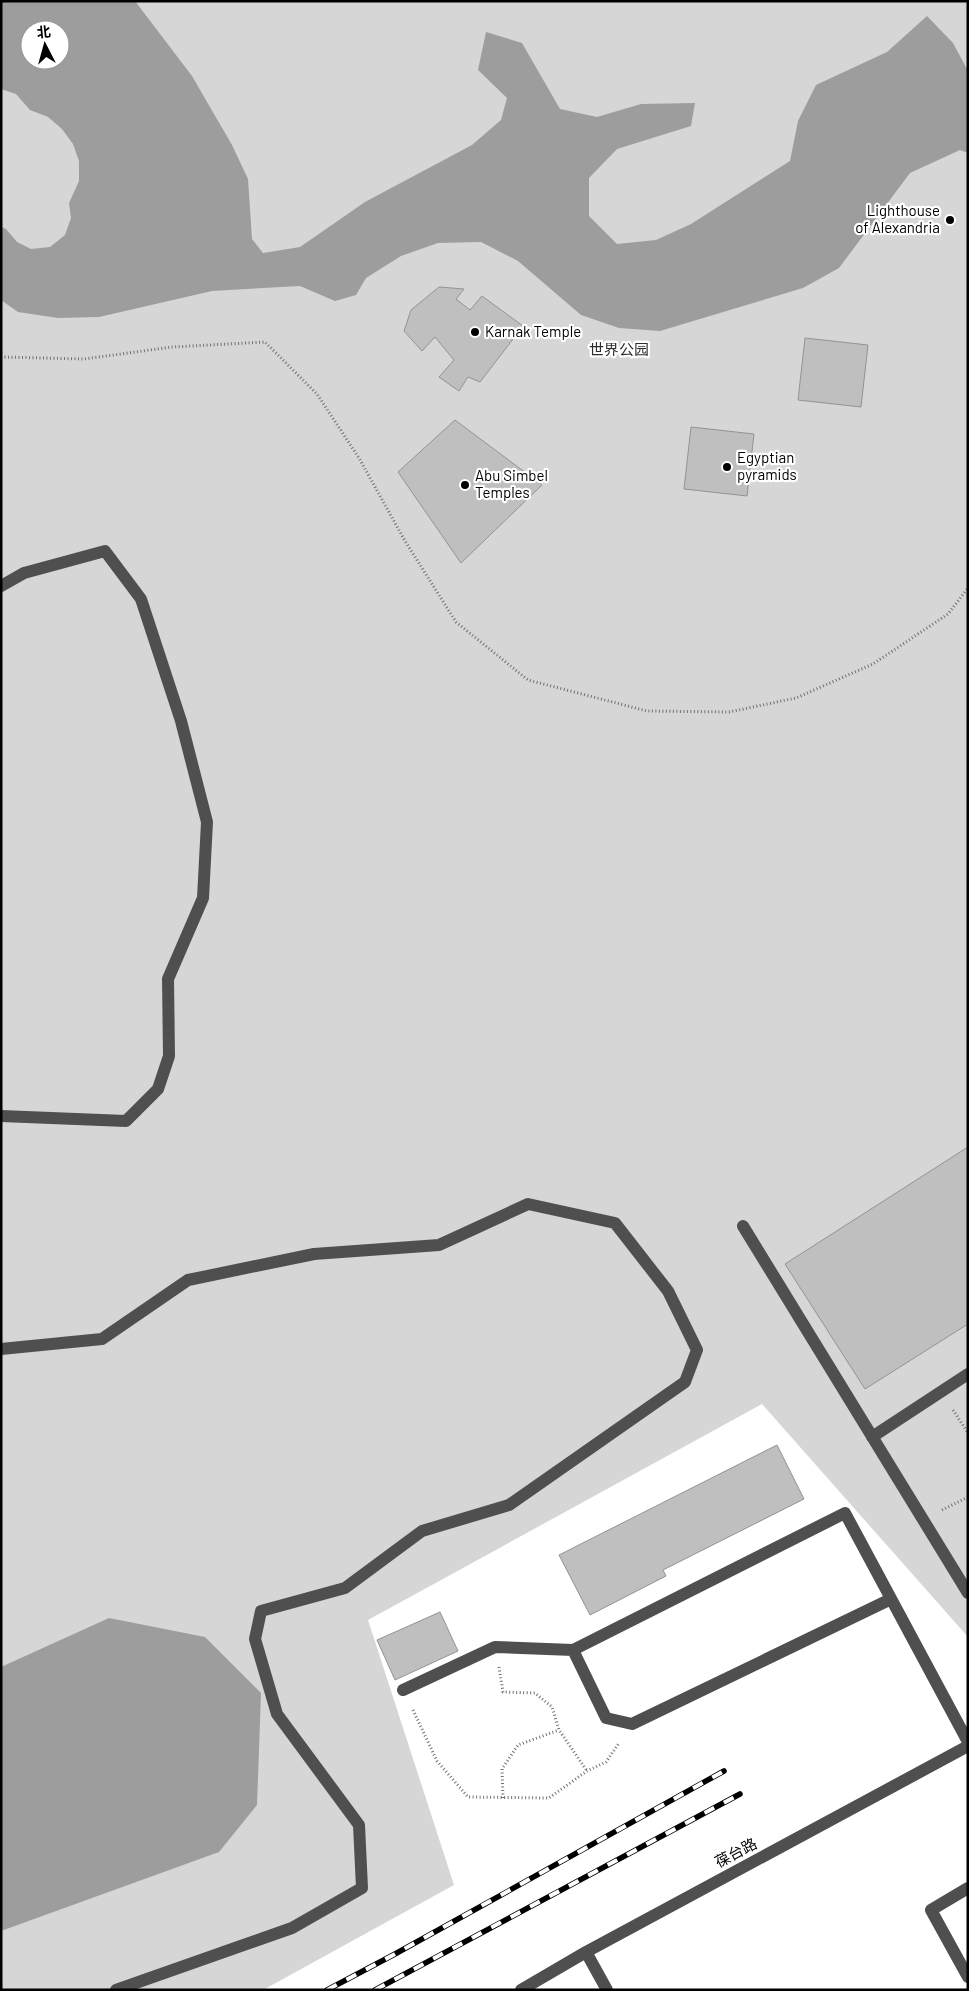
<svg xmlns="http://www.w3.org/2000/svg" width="969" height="1991" font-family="Barlow,'Noto Sans SC',sans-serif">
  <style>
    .green { fill: #d6d6d6; fill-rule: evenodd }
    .water { fill: #9d9d9d; fill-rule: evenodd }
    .building { fill: #bfbfbf; stroke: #939393 }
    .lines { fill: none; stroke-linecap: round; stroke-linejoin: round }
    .path { stroke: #717171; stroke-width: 3; stroke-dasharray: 1 2.5; stroke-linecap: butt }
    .minor { stroke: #4f4f4f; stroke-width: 12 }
    .rail-casing { stroke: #000; stroke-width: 5.5 }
    .rail { stroke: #fff; stroke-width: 4; stroke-dasharray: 11; stroke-linecap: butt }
    .poi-dot { fill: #000; stroke: #fff; stroke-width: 2 }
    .labels { text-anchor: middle; stroke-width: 4.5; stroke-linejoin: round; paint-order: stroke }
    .poi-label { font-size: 15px; fill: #000; stroke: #fff; text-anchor: start }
    .park-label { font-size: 15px; fill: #2d2d2d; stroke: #fff }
    .street-label { font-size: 15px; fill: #000; stroke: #fff }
  </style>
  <rect width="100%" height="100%" fill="#fff"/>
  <path class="green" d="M 1,1 L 968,1 L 968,1637 L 762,1404 L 368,1620 L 454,1885 L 263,1990 L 1,1990 ZM 30,30 L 60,30 L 60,60 L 30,60 Z"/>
  <path class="water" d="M 1,1 L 135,1 L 192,76 L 232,145 L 248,179 L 252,239 L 263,253 L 300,247 L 365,202 L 472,145 L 501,120 L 507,98 L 478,70 L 486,32 L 522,43 L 560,109 L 597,117 L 641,104 L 695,103 L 691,126 L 617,149 L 589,178 L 589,216 L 617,244 L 656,240 L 691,224 L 790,161 L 798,121 L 816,85 L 887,52 L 927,16 L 953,43 L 968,71 L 968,153 L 960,150 L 910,173 L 839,268 L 803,288 L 660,331 L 619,328 L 581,315 L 518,261 L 481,242 L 438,243 L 401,256 L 366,278 L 356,295 L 335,301 L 300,286 L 212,291 L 99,317 L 58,318 L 18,312 L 1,300 L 1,227 L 6,229 L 17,242 L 31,249 L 50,247 L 65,235 L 71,218 L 69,203 L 79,181 L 79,161 L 73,144 L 62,129 L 48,117 L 30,110 L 16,94 L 1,89 ZM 30,30 L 60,30 L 60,60 L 30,60 Z
    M 109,1618 L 205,1637 L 261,1693 L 257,1805 L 219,1852 L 1,1931 L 1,1667 Z"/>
  <path class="building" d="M 439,287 L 464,289 L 456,299 L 470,310 L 482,296 L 523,326 L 480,382 L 468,377 L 459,391 L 439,377 L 454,360 L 435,337 L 422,351 L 404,331 L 411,310 Z
    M 805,338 L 868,345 L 861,407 L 798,400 Z
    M 455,420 L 542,485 L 461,563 L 398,472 Z
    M 691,427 L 754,434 L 747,496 L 684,489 Z
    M 968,1147 L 968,1324 L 865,1389 L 785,1264 Z
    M 777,1445 L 804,1499 L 663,1570 L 666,1576 L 590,1615 L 559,1555 Z
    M 440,1612 L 458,1651 L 395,1680 L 377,1640 Z"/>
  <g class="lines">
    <path class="path" d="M 1,357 L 84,359 L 172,347 L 265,342 L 317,394 L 359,458 L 405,541 L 456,622 L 528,680 L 647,711 L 729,712 L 796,698 L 873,664 L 948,614 L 968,588
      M 953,1410 L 968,1433
      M 942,1510 L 968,1497
      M 499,1667 L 503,1692 L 535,1693 L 552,1707 L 559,1730 L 587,1771
      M 413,1710 L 437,1761 L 468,1797 L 549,1798 L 587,1771 L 606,1762 L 619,1743
      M 503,1798 L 502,1769 L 518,1745 L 559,1730"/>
    <path class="minor" d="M 1,586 L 24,573 L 105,551 L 141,599 L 181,721 L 207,822 L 203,898 L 168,979 L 169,1056 L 158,1089 L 126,1121 L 1,1116
      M 743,1226 L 968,1593
      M 1,1349 L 102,1339 L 188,1280 L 314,1254 L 439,1245 L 528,1204 L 615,1223 L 668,1291 L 697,1350 L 685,1382 L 509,1505 L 422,1531 L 345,1588 L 261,1611 L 255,1639 L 277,1714 L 359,1825 L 362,1888 L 292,1928 L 116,1990
      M 872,1437 L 968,1374
      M 573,1650 L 606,1718 L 632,1724 L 891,1599
      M 403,1690 L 495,1647 L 573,1650 L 845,1513 L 968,1742
      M 968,1888 L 931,1910 L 968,1977
      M 586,1952 L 607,1990
      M 521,1990 L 586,1952 L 968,1746"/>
    <g class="rail-casing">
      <path id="rail" d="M 327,1990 L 395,1954 L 724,1771
        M 375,1990 L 740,1794"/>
    </g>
    <use href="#rail" class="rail"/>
  </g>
  <g class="poi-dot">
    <circle cx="950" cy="220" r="5"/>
    <circle cx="475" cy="332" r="5"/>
    <circle cx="727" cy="467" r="5"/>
    <circle cx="465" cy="485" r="5"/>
  </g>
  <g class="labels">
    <g class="poi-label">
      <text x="940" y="216" text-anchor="end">Lighthouse<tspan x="940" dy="17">of Alexandria</tspan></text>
      <text x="485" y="337">Karnak Temple</text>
      <text x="737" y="463">Egyptian<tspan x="737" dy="17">pyramids</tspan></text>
      <text x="475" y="481">Abu Simbel<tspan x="475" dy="17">Temples</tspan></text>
    </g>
    <g class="park-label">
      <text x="619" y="355">世界公园</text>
    </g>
    <g class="street-label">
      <text transform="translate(736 1853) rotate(-28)" y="5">葆台路</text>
    </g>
  </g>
  <rect width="969" height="1991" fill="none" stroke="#000000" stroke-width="5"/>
  <g transform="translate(45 45) rotate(354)"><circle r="24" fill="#ffffff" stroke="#999999"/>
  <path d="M0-4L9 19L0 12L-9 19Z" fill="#000000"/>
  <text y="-8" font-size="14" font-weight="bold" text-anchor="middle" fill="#000000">北</text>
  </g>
</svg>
